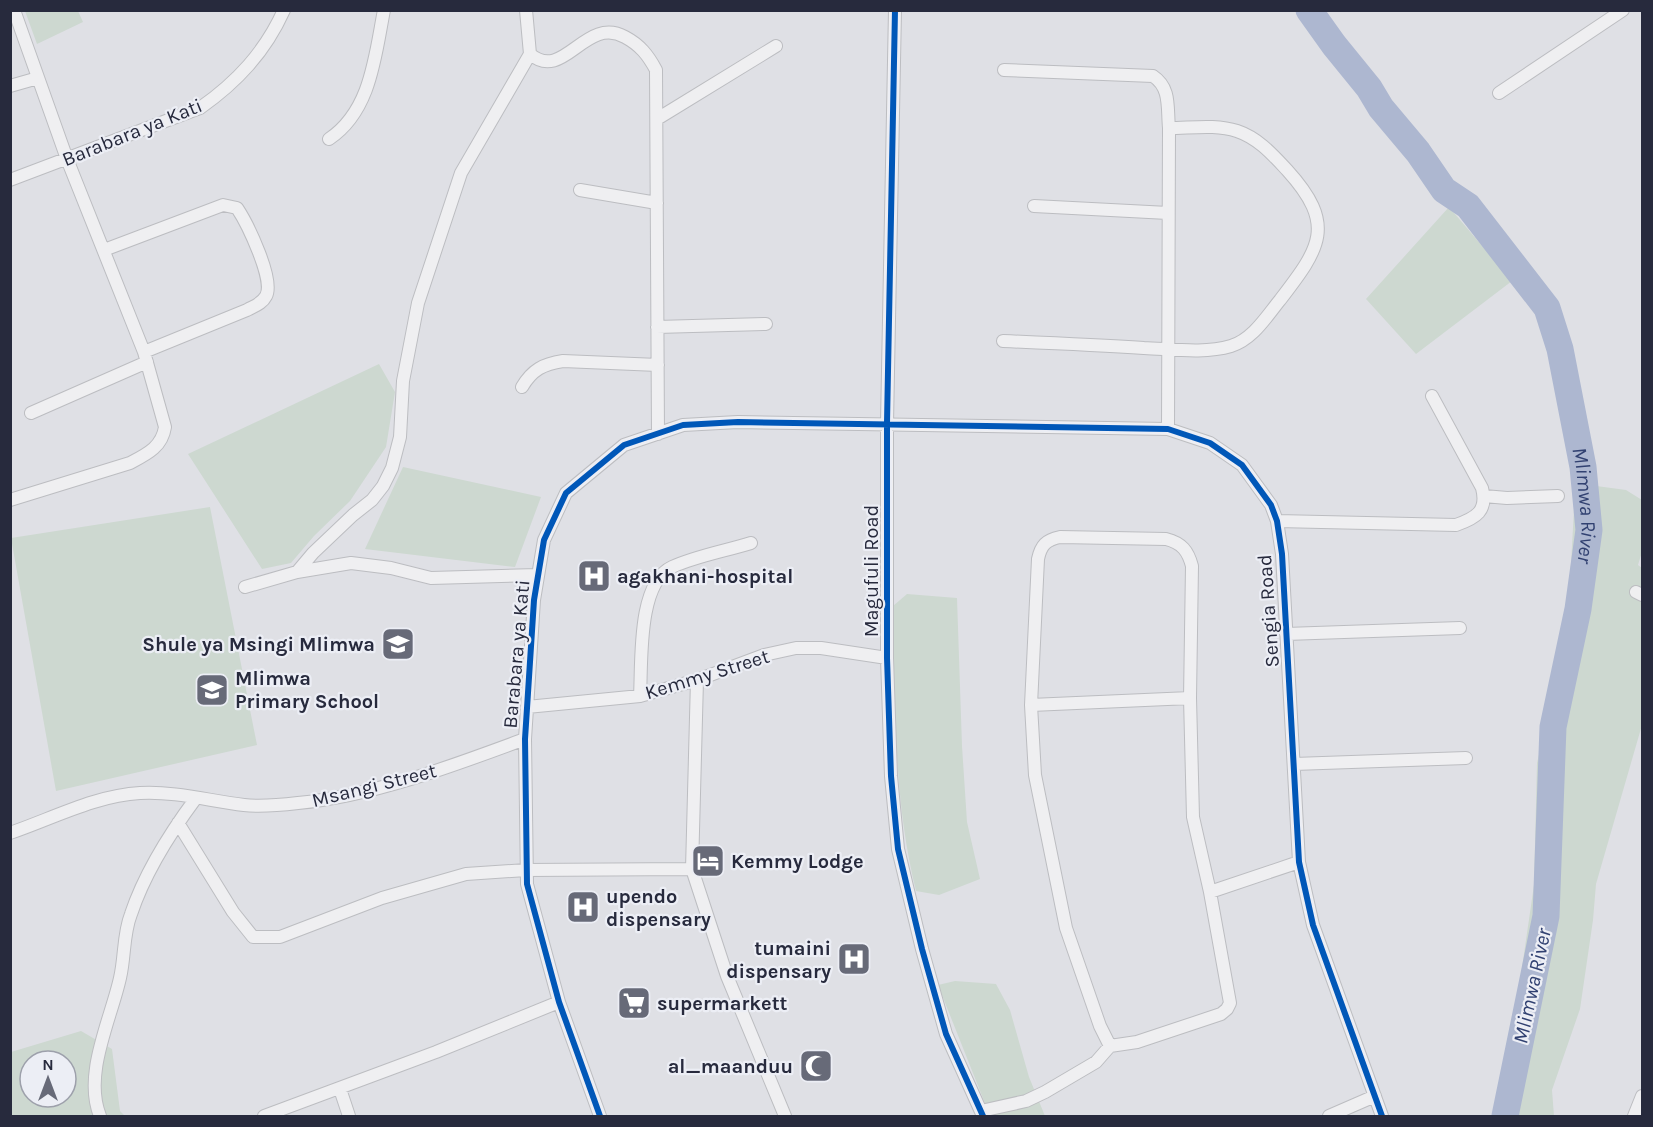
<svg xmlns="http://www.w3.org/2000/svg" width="1653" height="1127" font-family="Karla,sans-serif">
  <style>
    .green { fill: #cdd8d0; fill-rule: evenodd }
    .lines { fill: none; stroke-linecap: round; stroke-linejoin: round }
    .river { stroke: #adb7d0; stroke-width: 27 }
    .minor-casing { stroke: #bcbdc1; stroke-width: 14 }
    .minor { stroke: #efeff1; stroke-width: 12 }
    .cycleway-casing { stroke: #eceef5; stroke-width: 10 }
    .cycleway { stroke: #0057b8; stroke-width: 6 }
    .labels { text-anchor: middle; stroke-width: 4.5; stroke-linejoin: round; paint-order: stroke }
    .street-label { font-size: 20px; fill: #272a3d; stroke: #eceef5 }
    .poi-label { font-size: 20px; font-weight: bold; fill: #272a3d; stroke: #eceef5; text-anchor: start }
    .water-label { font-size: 21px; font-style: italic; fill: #314171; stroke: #eceef5 }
  </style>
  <rect width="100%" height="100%" fill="#dfe0e5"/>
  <path class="green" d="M 25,11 L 78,11 L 83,22 L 37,44 Z
    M 1449,207 L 1512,281 L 1416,354 L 1366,299 Z
    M 379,364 L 395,392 L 386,447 L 350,501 L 314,536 L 291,563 L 262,569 L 188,454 Z
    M 403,467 L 541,497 L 515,567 L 365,549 Z
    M 1589,485 L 1626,490 L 1642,500 L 1642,552 L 1638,565 L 1642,568 L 1642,725 L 1596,884 L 1593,920 L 1580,1009 L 1552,1090 L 1554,1116 L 1493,1116 L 1508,1064 L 1534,885 L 1537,763 L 1561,662 L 1571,564 L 1575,491 Z
    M 210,507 L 257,745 L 56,791 L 11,538 Z
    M 907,594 L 957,598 L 962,746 L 967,822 L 980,879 L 939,895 L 916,891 C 893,798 895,701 893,606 Z
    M 955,981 L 996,984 L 1010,1010 L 1029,1077 L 1045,1116 L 990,1116 L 938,985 Z
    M 81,1031 L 112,1049 L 120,1111 L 125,1116 L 11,1116 L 11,1052 ZM 30,1061 L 66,1061 L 66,1097 L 30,1097 Z"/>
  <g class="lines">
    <path class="river" id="s1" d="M 1309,10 L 1334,45 L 1369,88 L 1381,108 L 1418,152 L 1444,190 L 1468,206 L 1547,308 L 1560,349 L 1583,467 L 1589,530 L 1578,609 L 1553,727 L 1546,916 L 1505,1116"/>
    <g class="minor-casing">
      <path id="minor" d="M 526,10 L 530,54 C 564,83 585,15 625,37 C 640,45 648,55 656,70 L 658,434
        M 895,10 L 887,423 L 887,658 L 891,776 L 898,849 L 922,949 L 946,1034 L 983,1116
        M 1004,70 L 1153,76 C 1171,88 1167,107 1169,128 L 1168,429
        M 10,86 L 38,78
        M 1499,93 L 1623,10
        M 657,119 L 776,46
        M 329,139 C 371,111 375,56 384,10
        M 10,180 L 200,108 C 237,82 265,52 284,10
        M 580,190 L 657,203
        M 1034,206 L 1168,213
        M 104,250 L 223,205 L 237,208 C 247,223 275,280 266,296 C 262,304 254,306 247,310 L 144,352
        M 657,327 L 766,324
        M 1003,341 C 1050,343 1097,345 1144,348 C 1172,349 1204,354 1231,346 C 1253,339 1266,317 1280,300 C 1320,248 1337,225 1287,170 C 1272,154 1258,138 1237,131 C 1216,124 1191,128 1169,128
        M 522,387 C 532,370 543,364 563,361 L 658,365
        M 31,413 L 147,362
        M 1484,496 L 1507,498 L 1558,496
        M 10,500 L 130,463 C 147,454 162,447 165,427 L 144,352 L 67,159 L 14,10
        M 1277,521 L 1456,525 C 1476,518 1488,511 1482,488 L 1432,396
        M 297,572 L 313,553 L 353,515 L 372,500 L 383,486 L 392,468 L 400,437 L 403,381 L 418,303 L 461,173 L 530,54
        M 245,587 L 297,572 L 351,563 L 391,568 L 431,578 L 538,575
        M 1636,592 L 1642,595
        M 1286,634 L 1460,628
        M 697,680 L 692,869 L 727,976 L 785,1116
        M 640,696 C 642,663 637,583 672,567 C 696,556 725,551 751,543
        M 1031,705 L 1190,698
        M 527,707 L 640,696 L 697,680 L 764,655 L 796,648 L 821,648 L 887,658
        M 1294,764 L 1466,758
        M 178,823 L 233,912 L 253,937 L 280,937 L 382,898 L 466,874 L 526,870 L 692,869
        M 10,833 C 51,819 97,795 140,793 C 175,791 210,801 244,805 C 261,807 281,805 298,803 C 373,796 455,765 525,739
        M 1210,892 L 1299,862
        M 340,1089 L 349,1116
        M 981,1111 L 1026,1101 L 1045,1092 L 1096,1062 L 1110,1046 L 1100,1026 L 1066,928 L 1035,775 L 1031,705 L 1038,559 C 1041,545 1046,540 1060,537 L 1166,539 C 1182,543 1188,551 1192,566 L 1190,698 L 1193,817 L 1210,892 L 1230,1003 L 1227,1009 L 1221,1014 L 1137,1042 L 1110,1046
        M 100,1116 C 83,1074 111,1019 120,978 C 125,957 123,934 131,914 C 145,872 170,833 196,798
        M 264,1116 L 436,1052 L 559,1002
        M 600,1116 L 559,1002 L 527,884 L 525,739 L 534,600 L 544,540 L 566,493 L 624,445 L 683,425 L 738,422 L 1168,429 L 1210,443 L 1242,465 L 1271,505 L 1277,521 L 1282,554 L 1299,862 L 1313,925 L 1382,1116
        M 1329,1116 L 1375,1096
        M 1634,1116 L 1642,1096"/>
    </g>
    <use href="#minor" class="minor"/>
    <g class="cycleway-casing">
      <path id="cycleway" d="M 895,10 L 887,423 L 887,658 L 891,776 L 898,849 L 922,949 L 946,1034 L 983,1116
        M 600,1116 L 559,1002 L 527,884 L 525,739 L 534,600 L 544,540 L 566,493 L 624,445 L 683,425 L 738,422 L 1168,429 L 1210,443 L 1242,465 L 1271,505 L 1277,521 L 1282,554 L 1299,862 L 1313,925 L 1382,1116"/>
    </g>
    <use href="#cycleway" class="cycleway"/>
  </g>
  <defs>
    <g id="hospital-square" transform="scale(1.725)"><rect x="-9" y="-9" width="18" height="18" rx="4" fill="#676a78" stroke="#eceef5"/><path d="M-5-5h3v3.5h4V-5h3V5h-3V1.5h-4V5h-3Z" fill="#fff"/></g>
    <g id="school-square" transform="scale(1.725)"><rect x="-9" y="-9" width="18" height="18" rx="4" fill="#676a78" stroke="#eceef5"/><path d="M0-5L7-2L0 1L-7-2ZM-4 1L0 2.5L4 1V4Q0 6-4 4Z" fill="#fff"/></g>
    <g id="hotel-square" transform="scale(1.725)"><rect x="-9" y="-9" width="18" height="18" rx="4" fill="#676a78" stroke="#eceef5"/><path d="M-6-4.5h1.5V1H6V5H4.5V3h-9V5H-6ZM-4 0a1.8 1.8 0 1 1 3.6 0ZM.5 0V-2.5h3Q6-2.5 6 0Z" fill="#fff"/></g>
    <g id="supermarket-square" transform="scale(1.725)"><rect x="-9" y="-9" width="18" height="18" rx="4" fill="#676a78" stroke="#eceef5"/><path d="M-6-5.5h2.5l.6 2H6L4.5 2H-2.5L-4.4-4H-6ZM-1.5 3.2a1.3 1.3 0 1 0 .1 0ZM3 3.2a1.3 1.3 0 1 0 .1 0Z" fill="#fff"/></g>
    <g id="mosque-square" transform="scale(1.725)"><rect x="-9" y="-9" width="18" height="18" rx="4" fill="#676a78" stroke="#eceef5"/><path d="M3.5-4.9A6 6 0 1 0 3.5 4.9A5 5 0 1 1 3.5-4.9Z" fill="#fff"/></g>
  </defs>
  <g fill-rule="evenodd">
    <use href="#hospital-square" x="594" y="576"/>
    <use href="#school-square" x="398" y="644"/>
    <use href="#school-square" x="212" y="690"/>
    <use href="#hotel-square" x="708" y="861"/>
    <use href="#hospital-square" x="583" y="907"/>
    <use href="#hospital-square" x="854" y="959"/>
    <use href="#supermarket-square" x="634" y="1003"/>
    <use href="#mosque-square" x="816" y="1066"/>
  </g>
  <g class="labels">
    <g class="street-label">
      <text transform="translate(132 132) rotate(-22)" y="7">Barabara ya Kati</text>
      <text transform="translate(871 571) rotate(-90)" y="7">Magufuli Road</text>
      <text transform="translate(1268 611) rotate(-94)" y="7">Sengia Road</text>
      <text transform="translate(516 654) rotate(-85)" y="7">Barabara ya Kati</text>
      <text transform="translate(707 674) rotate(-17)" y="7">Kemmy Street</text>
      <text transform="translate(374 785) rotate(-14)" y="7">Msangi Street</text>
    </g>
    <g class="poi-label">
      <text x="617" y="583">agakhani-hospital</text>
      <text x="375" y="651" text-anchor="end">Shule ya Msingi Mlimwa</text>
      <text x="235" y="685">Mlimwa<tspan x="235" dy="23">Primary School</tspan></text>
      <text x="731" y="868">Kemmy Lodge</text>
      <text x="606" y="903">upendo<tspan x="606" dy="23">dispensary</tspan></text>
      <text x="831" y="955" text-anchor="end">tumaini<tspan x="831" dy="23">dispensary</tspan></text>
      <text x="657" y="1010">supermarkett</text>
      <text x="793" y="1073" text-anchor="end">al_maanduu</text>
    </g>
    <g class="water-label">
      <text dy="7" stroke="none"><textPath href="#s1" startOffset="585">Mlimwa River</textPath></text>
      <text transform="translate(1532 986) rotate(-78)" y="7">Mlimwa River</text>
    </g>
  </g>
  <rect width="1653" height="1127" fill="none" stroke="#272a3d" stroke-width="24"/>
  <g transform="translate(48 1079)"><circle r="28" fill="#eceef5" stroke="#9da0ab" stroke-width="1.5"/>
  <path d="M0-4.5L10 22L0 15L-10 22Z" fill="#676a78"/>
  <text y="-9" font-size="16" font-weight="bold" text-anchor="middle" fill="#272a3d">N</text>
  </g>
</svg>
